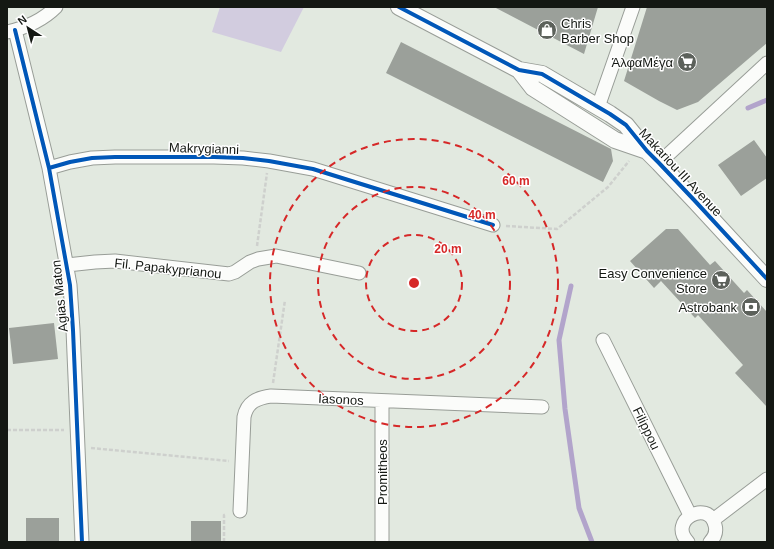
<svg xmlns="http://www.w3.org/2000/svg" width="774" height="549" font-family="Arial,sans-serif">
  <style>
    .green { fill: #d2ccdf }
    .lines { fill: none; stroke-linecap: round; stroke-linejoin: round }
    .stream { stroke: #b2a4cb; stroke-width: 5 }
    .building { fill: #9ba09a }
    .minor-casing { stroke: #989d97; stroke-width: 15 }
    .tertiary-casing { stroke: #989d97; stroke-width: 18 }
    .path { stroke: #ced0cd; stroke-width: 2.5; stroke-dasharray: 4 2; stroke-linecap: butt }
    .minor { stroke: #fbfcfa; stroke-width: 13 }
    .tertiary { stroke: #fbfcfa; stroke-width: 16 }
    .cycleway-casing { stroke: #fff; stroke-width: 6 }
    .cycleway { stroke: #0057b8; stroke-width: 4 }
    .ring { fill: none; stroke: #d62828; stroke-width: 2; stroke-dasharray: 7 5 }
    .labels { text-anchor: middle; stroke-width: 3; stroke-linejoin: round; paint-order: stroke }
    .poi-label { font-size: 13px; fill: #141813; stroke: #fff; text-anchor: end }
    .street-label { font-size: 13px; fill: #141813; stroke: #fff }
    .centre { fill: #d62828; stroke: #fff; stroke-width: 2 }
    .ring-label { font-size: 12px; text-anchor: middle; font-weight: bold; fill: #d62828; stroke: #fff; stroke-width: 3; stroke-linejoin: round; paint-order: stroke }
  </style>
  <rect width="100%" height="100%" fill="#e2e9e0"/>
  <path class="green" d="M 220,7 L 304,7 L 281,52 L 212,32 Z"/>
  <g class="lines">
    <path class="stream" d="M 748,108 L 767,100
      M 571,286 L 559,340 L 565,409 L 579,508 L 592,542"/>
  </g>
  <path class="building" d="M 494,7 L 598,7 L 584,54 Z
    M 647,7 L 767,7 L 767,43 L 698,102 L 677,110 L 659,101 L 624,81 Z
    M 401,42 L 611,149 L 613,161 L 603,182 L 386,73 Z
    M 754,140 L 767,158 L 767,178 L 741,196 L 718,165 Z
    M 666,229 L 678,229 L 710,265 L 715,261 L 744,293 L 747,290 L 767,312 L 767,407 L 735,373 L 743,365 L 698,315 L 695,318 L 661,281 L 654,288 L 630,261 Z
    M 54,323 L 58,359 L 13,364 L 9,328 Z
    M 26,518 L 59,518 L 59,542 L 26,542 Z
    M 191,521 L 221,521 L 221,542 L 191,542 Z"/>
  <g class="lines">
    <g class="minor-casing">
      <path id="minor" d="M 15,30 L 49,168 L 70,285 L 73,330 L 82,542
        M 7,32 C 25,28 43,20 56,7
        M 598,107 L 633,7
        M 659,163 L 767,63
        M 49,168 L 70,162 L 92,158 L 115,157 L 214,157 L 243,158 L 269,161 L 313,169 L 493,225
        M 67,265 L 95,262 L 115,261 L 229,274 L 235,272 L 250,262 L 258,259 L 276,256 L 359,273
        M 603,340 L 690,515
        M 382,401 L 382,542
        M 240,511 L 244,417 C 247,402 257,398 271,396 L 542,407
        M 713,520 L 767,479
        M 688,542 C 667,521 708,498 715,525 C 717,532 715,537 710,542"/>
    </g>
    <g class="tertiary-casing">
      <path id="tertiary" d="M 399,7 L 519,70 L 542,74 L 610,114 L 626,125 L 647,151 L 659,163 L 695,201 L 767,279
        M 519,70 L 533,88 L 615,140 L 647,151"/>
    </g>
    <path class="path" d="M 506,226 L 557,229 L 608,187 L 629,161
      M 257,246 L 267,173
      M 273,383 L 285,300
      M 7,430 L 64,430
      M 91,448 L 229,461
      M 224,542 L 224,515 L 226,514"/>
    <use href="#minor" class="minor"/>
    <use href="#tertiary" class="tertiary"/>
    <g class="cycleway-casing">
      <path id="cycleway" d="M 399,7 L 519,70 L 542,74 L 610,114 L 626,125 L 647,151 L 659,163 L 695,201 L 767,279
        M 15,30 L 49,168 L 70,285 L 73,330 L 82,542
        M 49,168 L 70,162 L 92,158 L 115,157 L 214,157 L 243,158 L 269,161 L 313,169 L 493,225"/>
    </g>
    <use href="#cycleway" class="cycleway"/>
  </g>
  <g class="ring">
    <circle cx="414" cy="283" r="48"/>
    <circle cx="414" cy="283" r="96"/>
    <circle cx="414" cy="283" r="144"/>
  </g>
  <defs>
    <g id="shop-disc" transform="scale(1)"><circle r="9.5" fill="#5c615b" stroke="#fff"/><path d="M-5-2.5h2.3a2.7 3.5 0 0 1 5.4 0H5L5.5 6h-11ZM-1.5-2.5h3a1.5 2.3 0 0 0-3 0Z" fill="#fff"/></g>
    <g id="supermarket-disc" transform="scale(1)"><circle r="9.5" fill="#5c615b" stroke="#fff"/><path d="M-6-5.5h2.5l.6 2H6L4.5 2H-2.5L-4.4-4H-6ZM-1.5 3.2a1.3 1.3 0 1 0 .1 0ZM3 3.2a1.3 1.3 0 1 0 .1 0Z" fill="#fff"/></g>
    <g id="bank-disc" transform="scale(1)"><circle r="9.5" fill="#5c615b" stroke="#fff"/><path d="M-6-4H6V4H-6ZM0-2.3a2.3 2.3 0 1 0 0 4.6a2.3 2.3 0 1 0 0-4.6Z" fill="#fff"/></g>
  </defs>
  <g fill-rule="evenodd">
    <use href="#shop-disc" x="547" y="30"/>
    <use href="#supermarket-disc" x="687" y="62"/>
    <use href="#supermarket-disc" x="721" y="280"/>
    <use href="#bank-disc" x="751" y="307"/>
  </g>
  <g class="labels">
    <g class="poi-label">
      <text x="561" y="28" text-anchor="start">Chris<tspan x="561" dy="15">Barber Shop</tspan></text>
      <text x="673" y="67">ΆλφαΜέγα</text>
      <text x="707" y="278">Easy Convenience<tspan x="707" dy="15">Store</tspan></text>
      <text x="737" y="312">Astrobank</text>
    </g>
    <g class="street-label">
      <text transform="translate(204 148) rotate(2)" y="5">Makrygianni</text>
      <text transform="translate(681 172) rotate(47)" y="5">Makariou III Avenue</text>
      <text transform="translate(168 268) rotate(6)" y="5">Fil. Papakyprianou</text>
      <text transform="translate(59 296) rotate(-96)" y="5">Agias Maton</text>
      <text transform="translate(341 399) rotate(3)" y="5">Iasonos</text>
      <text transform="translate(647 428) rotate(64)" y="5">Filippou</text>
      <text transform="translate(382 472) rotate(-90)" y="5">Promitheos</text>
    </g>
  </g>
  <circle cx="414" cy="283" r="6" class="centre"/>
  <g class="ring-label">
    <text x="516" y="185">60 m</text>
    <text x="482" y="219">40 m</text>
    <text x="448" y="253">20 m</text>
  </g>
  <rect width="774" height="549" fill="none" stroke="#141813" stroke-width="16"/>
  <g transform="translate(28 28) rotate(324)" stroke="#ffffff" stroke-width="3" paint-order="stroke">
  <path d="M0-3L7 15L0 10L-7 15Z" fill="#141813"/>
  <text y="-6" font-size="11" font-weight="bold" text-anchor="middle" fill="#141813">N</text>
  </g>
</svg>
